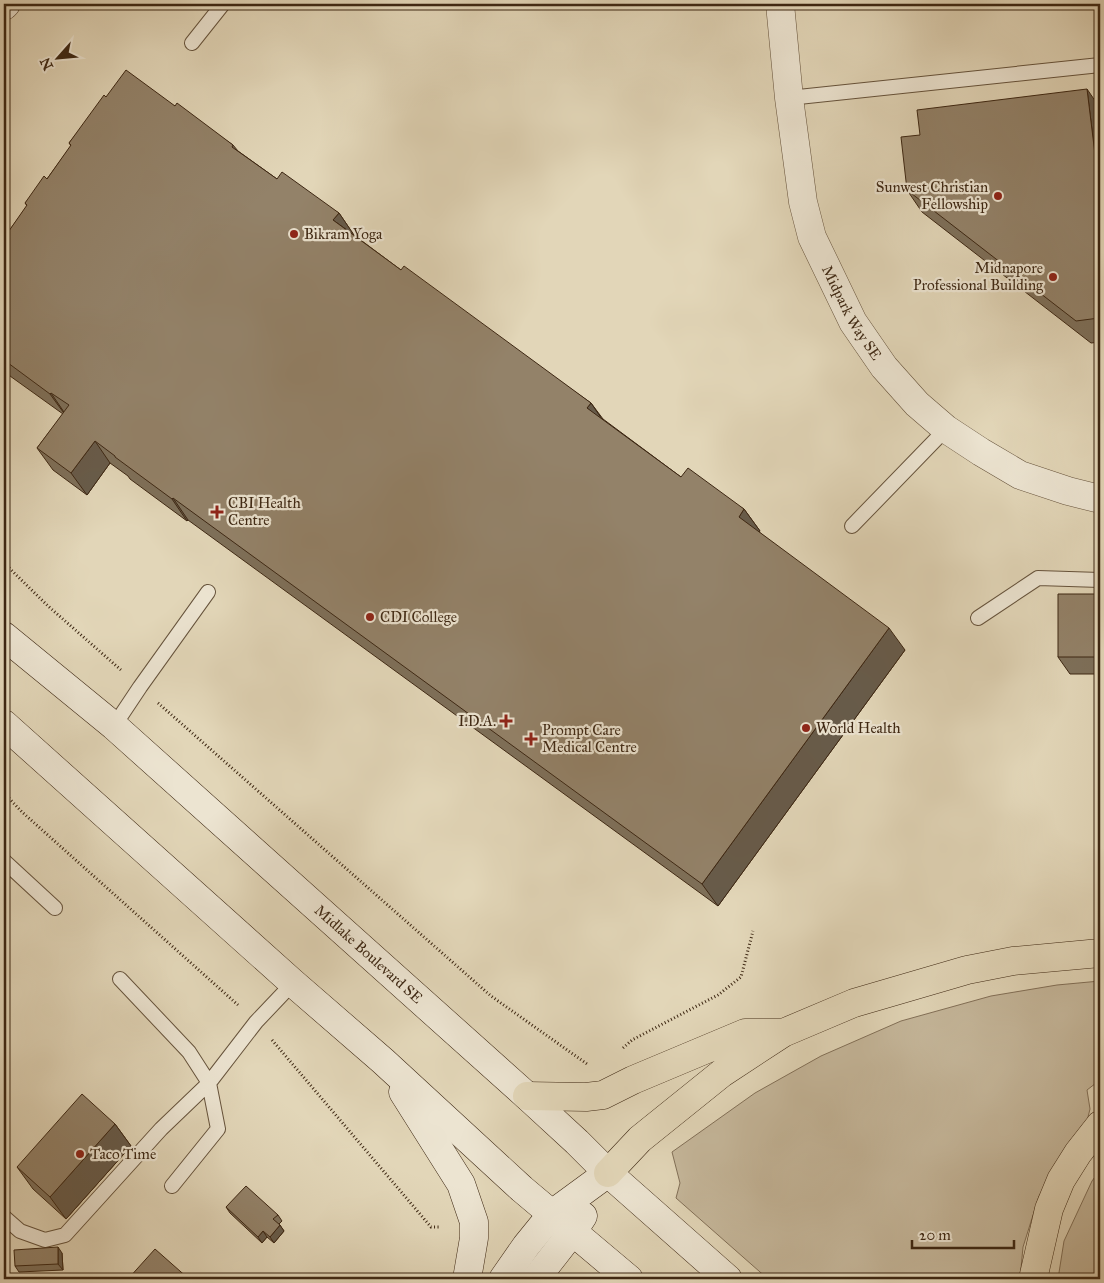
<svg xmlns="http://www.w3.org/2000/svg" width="1104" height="1283" font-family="'IM FELL Great Primer',serif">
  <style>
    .green { fill: #c6b89c; stroke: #827058 }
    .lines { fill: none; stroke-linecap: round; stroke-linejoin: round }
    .lane-casing { stroke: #66533c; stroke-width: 16 }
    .street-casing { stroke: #66533c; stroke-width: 29 }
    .secondary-casing { stroke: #3d2713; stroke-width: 29 }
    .highway-casing { stroke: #3d2713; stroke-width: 29 }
    .path { stroke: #3d2713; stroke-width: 3; stroke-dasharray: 1 2.5; stroke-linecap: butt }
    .lane { stroke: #ece4d1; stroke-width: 14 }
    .street { stroke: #ece4d1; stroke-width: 28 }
    .secondary { stroke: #ece4d1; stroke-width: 28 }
    .highway { stroke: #e2d6b8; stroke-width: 28 }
    .wall { fill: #7e705a; stroke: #3d2713 }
    .shaded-wall { fill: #675b4a; stroke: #3d2713 }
    .building { fill: #938269; stroke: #3d2713 }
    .poi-dot { fill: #8f2418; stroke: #ece4d1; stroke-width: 2 }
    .labels { text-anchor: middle; stroke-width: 4.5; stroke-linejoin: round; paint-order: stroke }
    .poi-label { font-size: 15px; fill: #3d2713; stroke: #ece4d1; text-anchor: start }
    .street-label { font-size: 15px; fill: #3d2713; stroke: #ece4d1 }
  </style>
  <rect width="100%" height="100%" fill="#e2d6b8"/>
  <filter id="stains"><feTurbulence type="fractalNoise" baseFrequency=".004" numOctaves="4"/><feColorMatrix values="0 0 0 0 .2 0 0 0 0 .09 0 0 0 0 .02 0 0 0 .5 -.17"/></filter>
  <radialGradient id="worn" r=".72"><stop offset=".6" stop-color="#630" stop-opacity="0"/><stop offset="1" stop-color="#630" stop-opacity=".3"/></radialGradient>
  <path class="green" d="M 1100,981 L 1100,1080 L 1087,1090 L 1090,1109 L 1087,1121 L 1039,1196 L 1023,1247 L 1020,1279 L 768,1279 L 676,1198 L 680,1183 L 672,1152 L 755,1093 L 821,1056 L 901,1021 L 991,996 L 1057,985 Z
    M 1100,1170 L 1100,1279 L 1058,1279 L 1064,1241 L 1092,1181 Z"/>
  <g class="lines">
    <g class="lane-casing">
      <path id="lane" d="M 192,43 L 223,4
        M 789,98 L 1100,65
        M 852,526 L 946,429
        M 978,618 L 1038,578 L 1100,580
        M 114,726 L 140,687 L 208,592
        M 4,861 L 55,908
        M 172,1186 L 218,1129 L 209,1083 L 256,1022 L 293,983
        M 4,1217 L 20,1231 L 45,1240 L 65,1235 L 161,1129 L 209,1083 L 189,1052 L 120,979"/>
    </g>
    <g class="street-casing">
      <g id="street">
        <path id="s1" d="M 780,4 L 789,98 L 803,202 L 812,237 L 853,322 L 884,367 L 917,404 L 946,429 L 981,452 L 1020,475 L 1068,491 L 1100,499"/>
      </g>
    </g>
    <g class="secondary-casing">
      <g id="secondary">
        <path d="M 4,6 L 6,4"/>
        <path id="s2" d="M 4,636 L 114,726 L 527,1096 L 577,1142 L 608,1173 L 728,1279"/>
        <path d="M 4,724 L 293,983 L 383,1061 L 522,1189 L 629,1279"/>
        <path d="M 403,1092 L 461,1184 L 474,1222 L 474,1238 L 467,1279"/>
        <path d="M 503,1279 L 526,1246 L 552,1214 L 608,1173"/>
        <path d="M 536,1279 C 551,1258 569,1238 583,1216"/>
      </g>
    </g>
    <g class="highway-casing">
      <path id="highway" d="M 527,1096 L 586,1097 L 603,1095 L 633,1080 L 745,1033 L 783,1033
        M 608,1173 L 640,1139 L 722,1073 L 783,1033 L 854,1003 L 967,970 L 1013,961 L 1100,953
        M 1033,1279 L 1049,1209 L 1061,1180 L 1078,1153 L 1100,1125"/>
    </g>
    <path class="path" d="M 4,563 L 48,606 L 121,670
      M 158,703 L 491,996 L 587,1064
      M 4,793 L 22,812 L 238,1005
      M 272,1040 L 431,1227 L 440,1227
      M 623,1048 L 632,1040 L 718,995 L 741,977 L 753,931"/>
    <use href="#lane" class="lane"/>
    <use href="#street" class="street"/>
    <use href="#secondary" class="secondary"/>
    <use href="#highway" class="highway"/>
  </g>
  <path class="wall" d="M 106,97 L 175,106 L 233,145 L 238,151 L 277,179 L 339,213 L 354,235 L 401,270 L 591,403 L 603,419 L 681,477 L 744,509 L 760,531 L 759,532 L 905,650 L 718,906 L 188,520 L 187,521 L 130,479 L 128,476 L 110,463 L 87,495 L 53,470 L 37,448 L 63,414 L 10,376 L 6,370 L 4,368 L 4,238 L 27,206 L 25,203 L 47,179 L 71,146 L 69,143 Z
    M 1100,108 L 1100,342 L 1091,343 L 922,212 L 907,190 L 920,135 Z
    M 1100,586 L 1100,674 L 1070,674 L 1058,657 L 1098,594 Z
    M 115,1124 L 131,1146 L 66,1219 L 33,1189 L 17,1167 Z
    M 226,1207 L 278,1215 L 282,1221 L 279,1224 L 284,1231 L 274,1243 L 267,1237 L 262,1243 L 230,1213 Z
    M 62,1253 L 63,1270 L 19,1272 L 15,1266 Z"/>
  <path class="shaded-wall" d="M 1087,89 L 1100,108 L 1100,195 Z
    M 339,213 L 354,235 L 333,220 Z
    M 1097,306 L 1100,310 L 1100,320 L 1099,318 Z
    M 51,393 L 66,415 L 66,416 L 50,394 Z
    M 591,403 L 606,425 L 587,408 Z
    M 95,441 L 110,463 L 87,495 L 71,473 Z
    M 173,498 L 188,520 L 187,521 L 172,499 Z
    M 744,509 L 760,531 L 754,539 L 739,517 Z
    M 889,628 L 905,650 L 718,906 L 702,884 Z
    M 115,1124 L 131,1146 L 66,1219 L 50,1197 Z
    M 280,1225 L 284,1231 L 274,1243 L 270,1237 Z
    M 263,1231 L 267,1237 L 262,1243 L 258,1237 Z
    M 58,1247 L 62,1253 L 63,1270 L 58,1264 Z"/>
  <path class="building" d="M 126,70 L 175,106 L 177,103 L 233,145 L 232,147 L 277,179 L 282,172 L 339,213 L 333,220 L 401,270 L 404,266 L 591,403 L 587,408 L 681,477 L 688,468 L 744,509 L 739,517 L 889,628 L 702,884 L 173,498 L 172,499 L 115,457 L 115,456 L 95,441 L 71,473 L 37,448 L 69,405 L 51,393 L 50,394 L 4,360 L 4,238 L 27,205 L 25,203 L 44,176 L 47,179 L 71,145 L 69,143 L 104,95 L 106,97 Z
    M 1087,89 L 1100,195 L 1100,305 L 1097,306 L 1099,318 L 1076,321 L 907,190 L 901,137 L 920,135 L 917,110 Z
    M 1098,586 L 1100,586 L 1100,657 L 1058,657 L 1058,594 L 1098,594 Z
    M 82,1094 L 115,1124 L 50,1197 L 17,1167 Z
    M 246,1186 L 278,1215 L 273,1219 L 280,1225 L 270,1237 L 263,1231 L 258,1237 L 226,1207 Z
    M 58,1247 L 58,1264 L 15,1266 L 14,1250 Z
    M 155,1249 L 189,1279 L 128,1279 Z"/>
  <g class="poi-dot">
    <circle cx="998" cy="196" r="5"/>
    <circle cx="294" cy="234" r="5"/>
    <circle cx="1053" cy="277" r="5"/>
    <path d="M214.5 504.5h5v5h5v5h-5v5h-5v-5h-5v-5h5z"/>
    <circle cx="370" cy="617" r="5"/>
    <path d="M503.5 713.5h5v5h5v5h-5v5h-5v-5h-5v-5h5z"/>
    <circle cx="806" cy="728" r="5"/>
    <path d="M528.5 731.5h5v5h5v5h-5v5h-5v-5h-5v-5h5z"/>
    <circle cx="80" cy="1154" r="5"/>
  </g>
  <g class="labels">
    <g class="poi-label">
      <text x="988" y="192" text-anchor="end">Sunwest Christian<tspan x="988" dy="17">Fellowship</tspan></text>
      <text x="304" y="239">Bikram Yoga</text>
      <text x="1043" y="273" text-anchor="end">Midnapore<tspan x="1043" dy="17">Professional Building</tspan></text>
      <text x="228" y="508">CBI Health<tspan x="228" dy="17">Centre</tspan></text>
      <text x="380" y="622">CDI College</text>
      <text x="496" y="726" text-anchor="end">I.D.A.</text>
      <text x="816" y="733">World Health</text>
      <text x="542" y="735">Prompt Care<tspan x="542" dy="17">Medical Centre</tspan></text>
      <text x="90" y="1159">Taco Time</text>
    </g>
    <g class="street-label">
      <text dy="5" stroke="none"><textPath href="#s1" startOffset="321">Midpark Way SE</textPath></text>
      <text dy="5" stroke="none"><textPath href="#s2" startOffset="484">Midlake Boulevard SE</textPath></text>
    </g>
  </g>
  <rect width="1104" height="1283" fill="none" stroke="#e2d6b8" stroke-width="20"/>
  <rect x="5" y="5" width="1094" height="1273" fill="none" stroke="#3d2713" stroke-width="2.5"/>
  <rect x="10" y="10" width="1084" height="1263" fill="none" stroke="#3d2713"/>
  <g transform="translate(58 58) rotate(243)" stroke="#ece4d1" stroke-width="4" paint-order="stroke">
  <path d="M0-4L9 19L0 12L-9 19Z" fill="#3d2713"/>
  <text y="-8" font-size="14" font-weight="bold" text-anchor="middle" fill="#3d2713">N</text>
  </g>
  <path d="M912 1240v8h102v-8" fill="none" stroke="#3d2713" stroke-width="2.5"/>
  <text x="919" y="1240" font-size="15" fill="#3d2713" stroke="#ece4d1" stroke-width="4" paint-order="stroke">20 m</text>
  <rect width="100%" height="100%" filter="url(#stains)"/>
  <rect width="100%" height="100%" fill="url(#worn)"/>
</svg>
